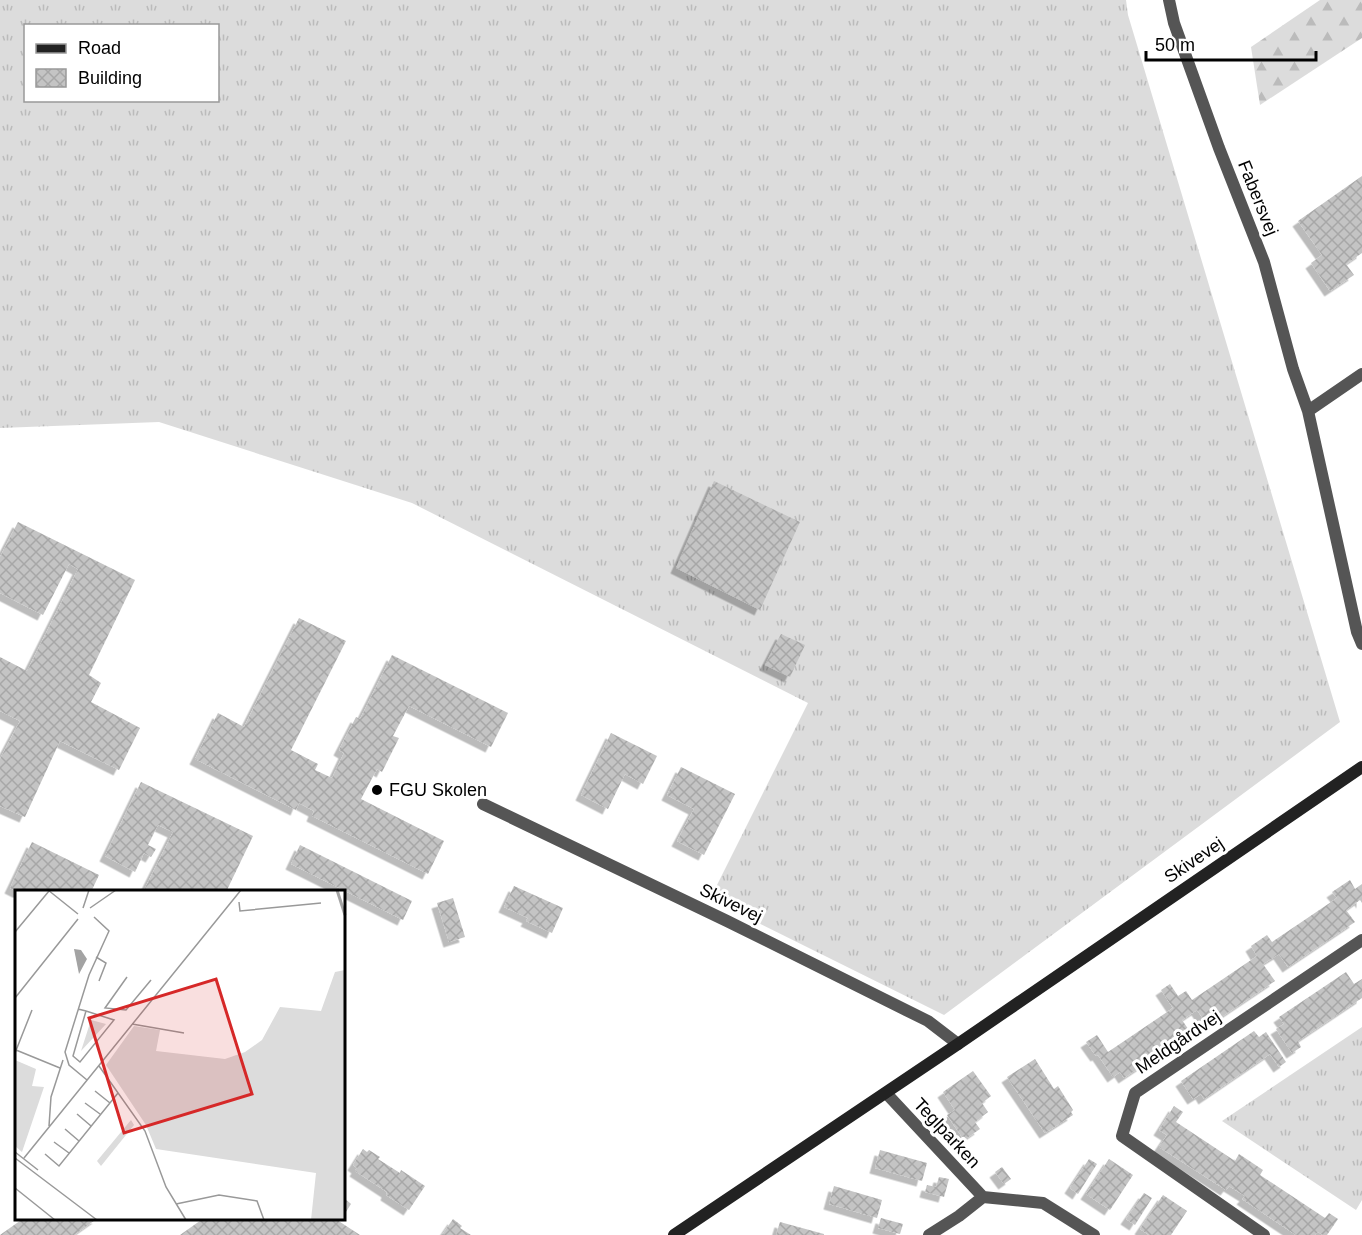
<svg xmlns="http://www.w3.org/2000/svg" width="1362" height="1235" font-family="Arial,sans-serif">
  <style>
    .grass { fill: url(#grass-tufts); fill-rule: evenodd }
    .forest { fill: url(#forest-firs) }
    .building { fill: url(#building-cross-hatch); filter: url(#shadow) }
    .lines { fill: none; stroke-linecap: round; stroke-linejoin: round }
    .street { stroke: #555; stroke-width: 12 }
    .secondary { stroke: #222; stroke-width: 12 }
    .poi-dot { fill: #000; stroke: #fff; stroke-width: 2 }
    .labels { text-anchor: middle; stroke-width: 6; stroke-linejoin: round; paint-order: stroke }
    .street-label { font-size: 18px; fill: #000; stroke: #fff }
    .poi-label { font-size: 18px; fill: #000; stroke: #fff; text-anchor: start }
    .inset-river { fill: none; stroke: #a3a3a3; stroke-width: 3 }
    .inset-road { fill: none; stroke: #999; stroke-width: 1.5 }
    .view { fill: #d62828; fill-opacity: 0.15; stroke: #d62828; stroke-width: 3 }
    .inset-edge { fill: none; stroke: #000; stroke-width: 3 }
  </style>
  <defs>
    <pattern id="grass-tufts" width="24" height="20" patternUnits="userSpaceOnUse" patternTransform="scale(1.5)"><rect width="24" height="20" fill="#dcdcdc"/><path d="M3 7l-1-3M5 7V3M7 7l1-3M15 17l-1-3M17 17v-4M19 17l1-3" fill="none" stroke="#bbb"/></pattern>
    <pattern id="forest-firs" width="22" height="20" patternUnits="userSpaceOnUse" patternTransform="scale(1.5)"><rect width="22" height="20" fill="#dcdcdc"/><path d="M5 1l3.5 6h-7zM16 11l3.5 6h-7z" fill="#bbb"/></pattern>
    <pattern id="building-cross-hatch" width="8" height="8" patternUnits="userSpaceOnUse" patternTransform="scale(1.5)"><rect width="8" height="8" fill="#c4c4c4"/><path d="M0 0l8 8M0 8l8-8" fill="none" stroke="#a7a7a7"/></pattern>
    <filter id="shadow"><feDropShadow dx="-5.5" dy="5.5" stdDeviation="0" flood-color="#0004"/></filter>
  </defs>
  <rect width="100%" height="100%" fill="#fff"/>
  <path class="grass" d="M 0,0 L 1126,0 L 1128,15 L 1340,722 L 944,1015 L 710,899 L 808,703 L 412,503 L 159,422 L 0,428 ZM 26,26 L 218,26 L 218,100 L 26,100 Z
    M 1362,1027 L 1362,1200 L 1356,1210 L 1222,1121 Z"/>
  <path class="forest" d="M 1320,0 L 1362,0 L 1362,38 L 1260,105 L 1251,47 Z"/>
  <path class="building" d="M 1362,176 L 1362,253 L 1346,264 L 1354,275 L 1330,291 L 1311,263 L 1322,255 L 1298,221 Z
    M 714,481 L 800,522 L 760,610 L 676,568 Z
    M 18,522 L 135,580 L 89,675 L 101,683 L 91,702 L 140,728 L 119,770 L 60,741 L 25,817 L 0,806 L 0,759 L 20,721 L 0,711 L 0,657 L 27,671 L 78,569 L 69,564 L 43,615 L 0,593 L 0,557 Z
    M 299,618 L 346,641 L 291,750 L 318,764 L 315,770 L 332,778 L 344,753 L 339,750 L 356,717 L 360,719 L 392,655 L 508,713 L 491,747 L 409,706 L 393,736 L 399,738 L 382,772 L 377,769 L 361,799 L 444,841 L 428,874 L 312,816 L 314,811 L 299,803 L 296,810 L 195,759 L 218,713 L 244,727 Z
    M 781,634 L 805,645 L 790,677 L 765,665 Z
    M 611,733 L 657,756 L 643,784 L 625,774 L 608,809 L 581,795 Z
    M 681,767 L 735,794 L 704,855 L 677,841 L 694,809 L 667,795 Z
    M 141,782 L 253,836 L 226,892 L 143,892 L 173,832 L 158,825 L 148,845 L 156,849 L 151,857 L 144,853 L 135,872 L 105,856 Z
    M 32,842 L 99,875 L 91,892 L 18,892 L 10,888 Z
    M 300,845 L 412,901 L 403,920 L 291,864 Z
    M 1350,880 L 1355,889 L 1362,884 L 1362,903 L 1360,900 L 1346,910 L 1355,922 L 1288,967 L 1279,954 L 1263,964 L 1275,981 L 1208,1026 L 1197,1010 L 1182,1020 L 1191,1033 L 1124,1078 L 1120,1072 L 1113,1077 L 1098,1055 L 1096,1056 L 1086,1042 L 1097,1035 L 1108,1052 L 1173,1008 L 1161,990 L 1170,984 L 1178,996 L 1186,991 L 1192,1000 L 1257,956 L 1251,946 L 1267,935 L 1272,942 L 1337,898 L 1332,892 Z
    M 514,886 L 563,908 L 552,933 L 526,921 L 528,918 L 504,907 Z
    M 453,898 L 465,937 L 449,942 L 437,903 Z
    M 1346,972 L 1354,984 L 1362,979 L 1362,998 L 1298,1041 L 1301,1047 L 1292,1053 L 1276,1029 L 1284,1024 L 1279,1017 Z
    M 1254,1031 L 1259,1037 L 1266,1032 L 1286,1062 L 1279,1067 L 1270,1054 L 1204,1099 L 1201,1094 L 1193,1099 L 1181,1081 Z
    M 1035,1059 L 1054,1089 L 1058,1086 L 1073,1110 L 1071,1112 L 1073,1115 L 1045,1133 L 1007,1077 Z
    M 973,1071 L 991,1096 L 982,1103 L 988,1112 L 975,1122 L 980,1129 L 964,1140 L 947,1115 L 955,1110 L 943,1092 Z
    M 1174,1106 L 1183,1112 L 1176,1122 L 1235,1161 L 1239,1154 L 1263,1170 L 1260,1175 L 1325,1218 L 1329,1213 L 1338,1219 L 1327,1235 L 1323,1235 L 1318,1232 L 1315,1235 L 1296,1235 L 1242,1199 L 1245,1196 L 1229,1186 L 1226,1190 L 1159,1147 L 1167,1135 L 1159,1130 Z
    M 363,1149 L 367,1152 L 369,1150 L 380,1157 L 378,1159 L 400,1173 L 401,1170 L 425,1186 L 409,1210 L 386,1195 L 387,1192 L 355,1171 L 357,1168 L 353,1165 Z
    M 880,1150 L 927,1163 L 922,1181 L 875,1168 Z
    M 1089,1159 L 1097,1164 L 1078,1194 L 1070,1188 Z
    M 1109,1159 L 1133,1175 L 1110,1210 L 1086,1194 Z
    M 1002,1167 L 1011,1179 L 1004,1184 L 995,1172 Z
    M 939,1177 L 949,1179 L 944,1197 L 925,1192 L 927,1185 L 936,1187 Z
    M 834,1186 L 882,1200 L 877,1218 L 829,1204 Z
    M 1144,1193 L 1152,1198 L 1135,1225 L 1126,1219 Z
    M 1163,1195 L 1187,1211 L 1171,1235 L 1149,1235 L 1140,1229 Z
    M 344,1198 L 351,1204 L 344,1215 Z
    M 24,1218 L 98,1218 L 74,1235 L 0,1235 Z
    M 204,1218 L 334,1218 L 360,1235 L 180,1235 Z
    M 881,1218 L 903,1224 L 900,1234 L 878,1228 Z
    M 453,1219 L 462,1226 L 460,1228 L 471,1235 L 442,1235 Z
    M 780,1222 L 824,1234 L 824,1235 L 776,1235 Z"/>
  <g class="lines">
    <path class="street" d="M 1169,0 L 1174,23 L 1219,148 L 1264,262 L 1293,369 L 1308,411 L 1357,632 L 1362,644
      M 1308,411 L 1362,374
      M 483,804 L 727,921 L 928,1021 L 958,1044
      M 886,1093 L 983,1197
      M 929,1235 L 959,1216 L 983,1197 L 1043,1203 L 1094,1235
      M 1264,1235 L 1122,1136 L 1135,1093 L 1362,940"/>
    <path class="secondary" d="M 674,1235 L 958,1044 L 1362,767"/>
  </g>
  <circle class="poi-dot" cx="377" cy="790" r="6"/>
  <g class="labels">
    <g class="street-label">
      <text transform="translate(1258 198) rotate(68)" y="6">Fabersvej</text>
      <text transform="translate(1194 860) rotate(-34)" y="6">Skivevej</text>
      <text transform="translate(731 903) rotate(26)" y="6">Skivevej</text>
      <text transform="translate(1178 1042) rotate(-34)" y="6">Meldgårdvej</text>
      <text transform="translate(947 1133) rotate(47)" y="6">Teglparken</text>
    </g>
    <g class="poi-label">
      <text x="389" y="796">FGU Skolen</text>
    </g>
  </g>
  <g transform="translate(15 890)">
    <rect width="330" height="330" fill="#fff"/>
    <path d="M 330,80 L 330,330 L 296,330 L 301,283 L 141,259 L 131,235 L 91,175 L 119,136 L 145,140 L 141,161 L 210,169 L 230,162 L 247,150 L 265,117 L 306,121 L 320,82 ZM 76,130 L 91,134 L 66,161 Z" fill="#dcdcdc"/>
    <path d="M 0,170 L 21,179 L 17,196 L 29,197 L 7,262 L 0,256 ZM 116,230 L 119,235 L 86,276 L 82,271 Z" fill="#dcdcdc"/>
    <path d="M 59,59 L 66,60 L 72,69 L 64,84 Z" fill="#a3a3a3"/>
    <path class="inset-river" d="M 322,0 L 330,25"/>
    <path class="inset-road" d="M 33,0 L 63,24M 224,12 L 225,21 L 306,13M 68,18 L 74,0M 75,18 L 101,0M 0,42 L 34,1M 81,67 L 91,73 L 84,91M 112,87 L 90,118 L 111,120 L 136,90M 0,108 L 63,29M 63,119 L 71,121 L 99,130 L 65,172 L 58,166 L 71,121M 117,134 L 169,143M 1,160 L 45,178M 0,163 L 17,120M 84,176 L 130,241 L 151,297 L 171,330M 72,190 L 54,175 L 50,162 L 74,85 L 94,41 L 79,27M 80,201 L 95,213M 70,213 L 85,224M 62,224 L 76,236M 34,236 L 36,207 L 48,170M 50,239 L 64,251M 39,252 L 54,263M 0,262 L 23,280M 30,264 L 44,276 L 103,203M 0,268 L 82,330M 9,268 L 226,0M 0,298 L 40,330M 161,314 L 204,305 L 242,311 L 249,330"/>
    <path class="view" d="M 201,89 L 237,204 L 109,243 L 74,128 Z"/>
    <rect width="330" height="330" class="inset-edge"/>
  </g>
  <rect x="24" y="24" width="195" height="78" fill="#ffffff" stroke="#999999" stroke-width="1.5"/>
  <rect x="36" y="44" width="30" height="9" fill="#222222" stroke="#999999" stroke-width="1.5"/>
  <text x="78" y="54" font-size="18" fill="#000000">Road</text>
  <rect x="36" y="69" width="30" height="18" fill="url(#building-cross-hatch)" stroke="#999999" stroke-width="1.5"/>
  <text x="78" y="84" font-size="18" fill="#000000">Building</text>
  <path d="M1146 51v9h170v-9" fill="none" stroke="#000000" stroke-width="3"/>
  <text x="1155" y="51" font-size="18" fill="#000000" stroke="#ffffff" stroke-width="4.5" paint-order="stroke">50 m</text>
</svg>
